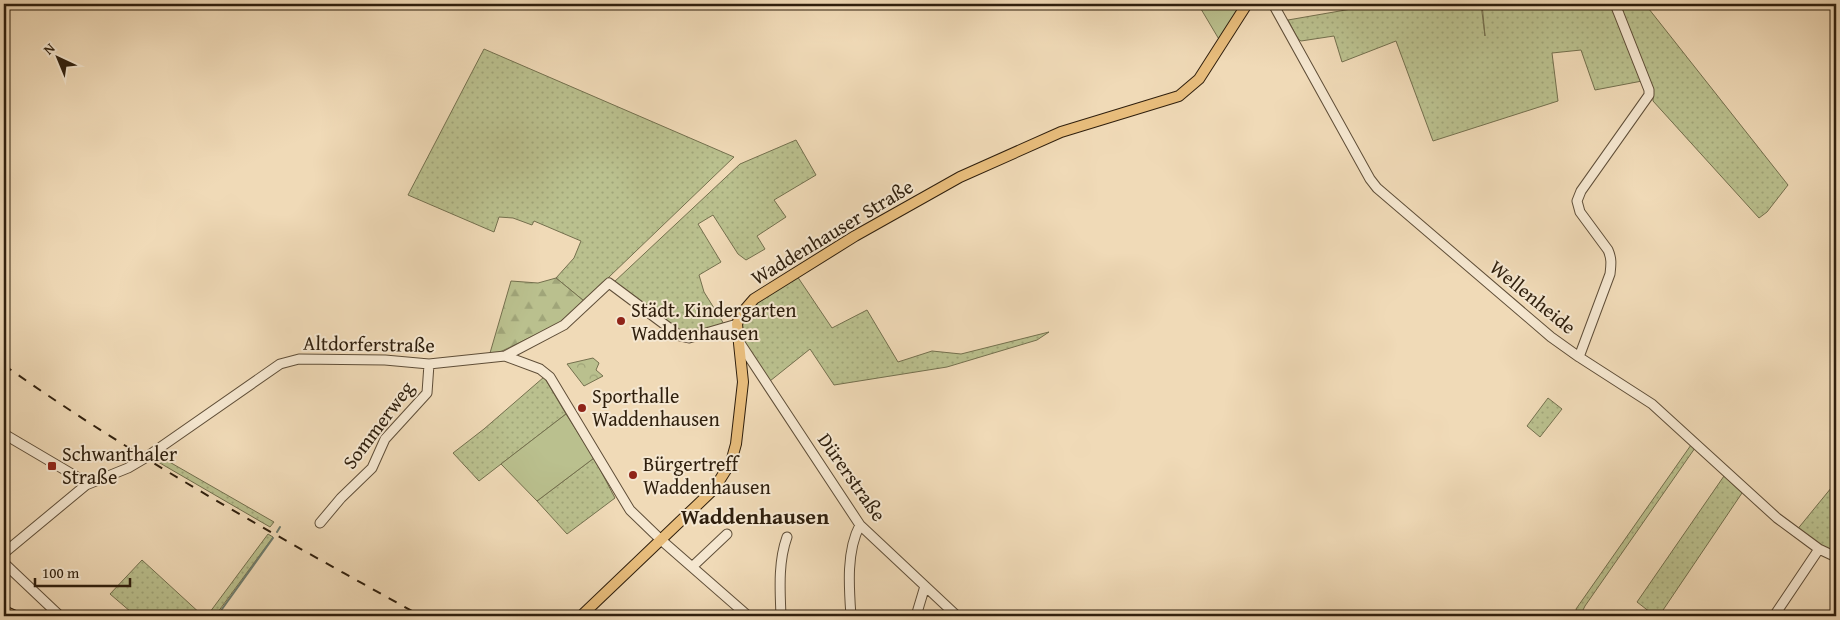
<svg xmlns="http://www.w3.org/2000/svg" width="1840" height="620" font-family="'Gentium Book Plus',serif">
  <style>
    .grass { fill: url(#grass-dots); stroke: #74704e }
    .forest { fill: url(#forest-firs); stroke: #74704e }
    .park { fill: url(#park-crowns); stroke: #74704e }
    .garden { fill: #bac08e; stroke: #74704e }
    .lines { fill: none; stroke-linecap: round; stroke-linejoin: round }
    .stream { stroke: #6f7d6e; stroke-width: 2 }
    .minor-casing { stroke: #5f4e38; stroke-width: 11 }
    .major-casing { stroke: #2f1f0d; stroke-width: 12 }
    .minor { stroke: #f5e7d0; stroke-width: 9 }
    .major { stroke: #e8bd7c; stroke-width: 10 }
    .rail { stroke: #2f1f0d; stroke-width: 2; stroke-dasharray: 9 9; stroke-linecap: butt }
    .poi-dot { fill: #8f2418; stroke: #f5e7d0; stroke-width: 2 }
    .labels { text-anchor: middle; stroke-width: 4; stroke-linejoin: round; paint-order: stroke }
    .street-label { font-size: 20px; fill: #2f1f0d; stroke: #f5e7d0 }
    .poi-label { font-size: 20px; fill: #2f1f0d; stroke: #f5e7d0; text-anchor: start }
    .quarter-label { font-size: 22px; font-weight: bold; fill: #2f1f0d; stroke: #f5e7d0 }
  </style>
  <defs>
    <pattern id="grass-dots" width="8" height="8" patternUnits="userSpaceOnUse" patternTransform="scale(1.25)"><rect width="8" height="8" fill="#bac08e"/><path d="M2 2h.1M6 6h.1" fill="none" stroke="#a0a579" stroke-width="1.8" stroke-linecap="round"/></pattern>
    <pattern id="forest-firs" width="22" height="20" patternUnits="userSpaceOnUse" patternTransform="scale(1.25)"><rect width="22" height="20" fill="#bac08e"/><path d="M5 1l3.5 6h-7zM16 11l3.5 6h-7z" fill="#a0a579"/></pattern>
    <pattern id="park-crowns" width="20" height="18" patternUnits="userSpaceOnUse" patternTransform="scale(1.25)"><rect width="20" height="18" fill="#bac08e"/><path d="M2 6a3 3 0 1 1 6 0M12 15a3 3 0 1 1 6 0" fill="none" stroke="#a0a579"/></pattern>
  </defs>
  <rect width="100%" height="100%" fill="#f0dab7"/>
  <filter id="stains"><feTurbulence type="fractalNoise" baseFrequency=".004" numOctaves="4"/><feColorMatrix values="0 0 0 0 .2 0 0 0 0 .09 0 0 0 0 .02 0 0 0 .5 -.17"/></filter>
  <radialGradient id="worn" r=".72"><stop offset=".6" stop-color="#630" stop-opacity="0"/><stop offset="1" stop-color="#630" stop-opacity=".3"/></radialGradient>
  <path class="grass" d="M 1380,4 L 1481,4 L 1485,36 L 1482,4 L 1613,4 L 1642,81 L 1595,90 L 1581,50 L 1552,53 L 1558,101 L 1433,141 L 1396,41 L 1342,62 L 1334,36 L 1301,41 L 1298,39 L 1288,20 Z
    M 1617,4 L 1645,4 L 1788,185 L 1767,212 L 1759,218 L 1653,101 L 1653,89 Z
    M 484,49 L 734,157 L 584,301 L 556,278 L 574,258 L 581,241 L 534,221 L 532,225 L 513,218 L 499,217 L 494,232 L 408,195 Z
    M 796,140 L 816,175 L 774,200 L 786,217 L 757,236 L 765,249 L 746,260 L 738,254 L 713,215 L 698,224 L 721,262 L 699,275 L 704,292 L 724,324 L 689,335 L 681,334 L 613,283 L 740,164 Z
    M 797,276 L 832,328 L 867,310 L 898,362 L 932,351 L 961,354 L 1049,332 L 1037,340 L 947,367 L 834,385 L 810,349 L 770,381 L 743,341 L 740,325 L 756,301 Z
    M 544,377 L 566,414 L 479,481 L 453,453 L 484,429 Z
    M 1548,398 L 1562,409 L 1540,437 L 1527,426 Z
    M 1691,445 L 1695,448 L 1585,606 L 1580,616 L 1578,616 L 1576,609 Z
    M 159,456 L 274,522 L 270,527 L 153,459 Z
    M 594,458 L 615,498 L 567,534 L 537,501 Z
    M 1724,476 L 1742,493 L 1659,616 L 1655,616 L 1637,602 Z
    M 1836,482 L 1836,553 L 1816,545 L 1796,531 Z
    M 268,534 L 273,537 L 215,616 L 207,616 Z
    M 142,560 L 203,616 L 129,616 L 131,612 L 110,594 Z"/>
  <path class="forest" d="M 556,278 L 584,301 L 564,321 L 500,352 L 490,353 L 511,281 L 538,283 Z"/>
  <path class="park" d="M 593,358 L 599,363 L 596,370 L 603,376 L 584,386 L 567,364 Z"/>
  <path class="garden" d="M 1198,4 L 1243,4 L 1220,41 Z
    M 566,414 L 594,458 L 537,501 L 501,464 Z"/>
  <g class="lines">
    <path class="stream" d="M 277,532 L 280,527
      M 217,616 L 273,538"/>
    <g class="minor-casing">
      <path id="minor" d="M 1273,4 L 1370,179 L 1377,188 L 1551,337 L 1579,357 L 1652,404 L 1777,518 L 1819,549 L 1836,557
        M 738,340 L 860,525 L 957,616
        M 505,356 L 564,325 L 609,283 L 680,336 L 689,338 L 737,324
        M 1579,357 L 1610,274 C 1611,265 1612,259 1608,250 L 1580,212 L 1577,201 L 1581,191 L 1649,95 L 1649,90 L 1615,4
        M 4,434 L 77,477 L 86,485
        M 320,523 L 341,498 L 372,468 L 385,439 L 427,393 L 429,364
        M 4,553 L 86,485 L 128,468 L 145,458 L 280,364 L 299,359 L 385,360 L 429,364 L 505,356 L 540,369 L 550,377 L 630,510 L 660,539 L 748,616
        M 4,563 L 60,616
        M 692,567 L 727,534
        M 781,616 C 780,590 778,562 787,537
        M 851,616 C 849,588 846,551 860,525
        M 916,616 L 925,586
        M 1774,616 L 1819,549"/>
    </g>
    <g class="major-casing">
      <path id="major" d="M 4,611 L 15,616
        M 581,616 L 714,489 L 731,462 L 736,444 L 743,382 L 737,324 L 741,314 L 754,299 L 855,236 L 960,177 L 1061,132 L 1179,96 L 1199,79 L 1247,4"/>
    </g>
    <use href="#minor" class="minor"/>
    <use href="#major" class="major"/>
    <path class="rail" d="M 4,365 C 136,459 279,537 421,616"/>
  </g>
  <g class="poi-dot">
    <circle cx="621" cy="321" r="5"/>
    <circle cx="582" cy="408" r="5"/>
    <rect x="47" y="461" width="10" height="10" rx="2.5"/>
    <circle cx="633" cy="475" r="5"/>
  </g>
  <g class="labels">
    <g class="street-label">
      <text transform="translate(832 232) rotate(-31)" y="7">Waddenhauser Straße</text>
      <text transform="translate(1533 297) rotate(39)" y="7">Wellenheide</text>
      <text transform="translate(369 344) rotate(1)" y="7">Altdorferstraße</text>
      <text transform="translate(378 425) rotate(-53)" y="7">Sommerweg</text>
      <text transform="translate(852 477) rotate(55)" y="7">Dürerstraße</text>
    </g>
    <g class="poi-label">
      <text x="631" y="317">Städt. Kindergarten<tspan x="631" dy="23">Waddenhausen</tspan></text>
      <text x="592" y="403">Sporthalle<tspan x="592" dy="23">Waddenhausen</tspan></text>
      <text x="62" y="461">Schwanthaler<tspan x="62" dy="23">Straße</tspan></text>
      <text x="643" y="471">Bürgertreff<tspan x="643" dy="23">Waddenhausen</tspan></text>
    </g>
    <g class="quarter-label">
      <text x="755" y="524">Waddenhausen</text>
    </g>
  </g>
  <rect width="1840" height="620" fill="none" stroke="#f0dab7" stroke-width="20"/>
  <rect x="5" y="5" width="1830" height="610" fill="none" stroke="#2f1f0d" stroke-width="2.5"/>
  <rect x="10" y="10" width="1820" height="600" fill="none" stroke="#2f1f0d"/>
  <g transform="translate(58 58) rotate(316)" stroke="#f5e7d0" stroke-width="4" paint-order="stroke">
  <path d="M0-4L9 19L0 12L-9 19Z" fill="#2f1f0d"/>
  <text y="-8" font-size="14" font-weight="bold" text-anchor="middle" fill="#2f1f0d">N</text>
  </g>
  <path d="M35 578v8h95v-8" fill="none" stroke="#2f1f0d" stroke-width="2.5"/>
  <text x="42" y="578" font-size="15" fill="#2f1f0d" stroke="#f5e7d0" stroke-width="4" paint-order="stroke">100 m</text>
  <rect width="100%" height="100%" filter="url(#stains)"/>
  <rect width="100%" height="100%" fill="url(#worn)"/>
</svg>
